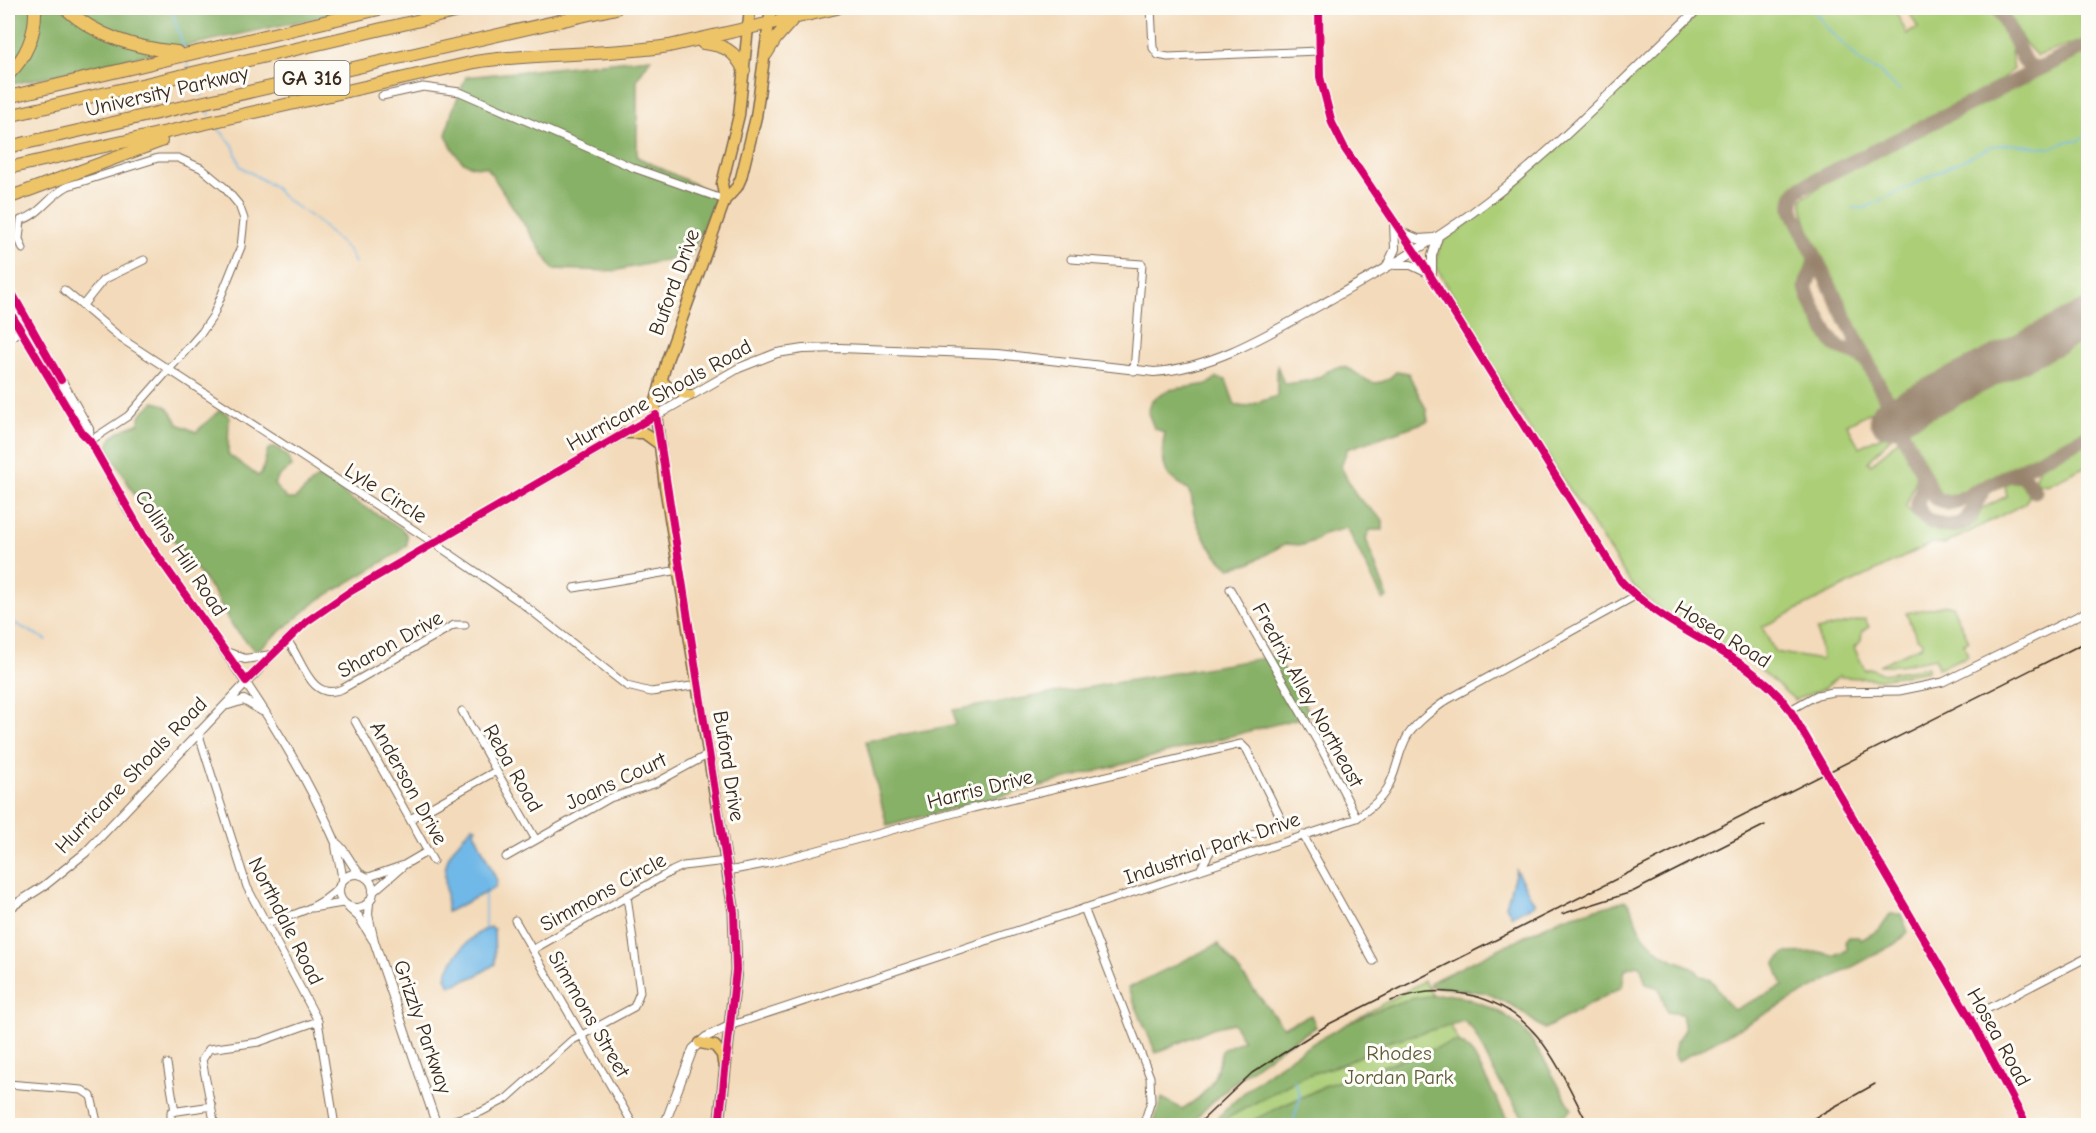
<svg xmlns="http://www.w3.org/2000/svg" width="2096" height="1133" font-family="'Comic Neue',sans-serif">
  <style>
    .green { fill: #abce77; stroke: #737c4a; stroke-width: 1.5 }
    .forest { fill: #88b168; stroke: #626e43; stroke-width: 1.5 }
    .water { fill: #6fb8e7; stroke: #557182; stroke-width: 1.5 }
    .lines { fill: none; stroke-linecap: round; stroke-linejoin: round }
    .stream { stroke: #6fb8e7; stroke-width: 1.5 }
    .taxiway { stroke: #97826c; stroke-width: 15 }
    .runway { stroke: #97826c; stroke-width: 39 }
    .minor-casing { stroke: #7b6855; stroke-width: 9 }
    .tertiary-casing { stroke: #7b6855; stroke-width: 10 }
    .trunk-casing { stroke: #7b6855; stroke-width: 13 }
    .motorway-casing { stroke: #7b6855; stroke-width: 14 }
    .minor { stroke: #fff; stroke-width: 7 }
    .tertiary { stroke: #fff; stroke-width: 8 }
    .trunk { stroke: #eec469; stroke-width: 10 }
    .motorway { stroke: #eec469; stroke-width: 12 }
    .rail { stroke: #3b2a1e; stroke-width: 1.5 }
    .cycleway-casing { stroke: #fdfcf7; stroke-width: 11 }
    .cycleway { stroke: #d6006c; stroke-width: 8 }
    .labels { text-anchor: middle; stroke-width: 6; stroke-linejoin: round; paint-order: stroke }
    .shield { fill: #fdfcf7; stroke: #75695f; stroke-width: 1.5 }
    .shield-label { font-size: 20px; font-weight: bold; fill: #3b2a1e }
    .street-label { font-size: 21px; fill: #3b2a1e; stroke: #fdfcf7 }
    .park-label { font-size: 21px; fill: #5d5b39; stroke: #fdfcf7 }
  </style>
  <rect width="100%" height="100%" fill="#fdfcf7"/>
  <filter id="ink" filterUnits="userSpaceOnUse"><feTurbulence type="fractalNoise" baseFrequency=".0167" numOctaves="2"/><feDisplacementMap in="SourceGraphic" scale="12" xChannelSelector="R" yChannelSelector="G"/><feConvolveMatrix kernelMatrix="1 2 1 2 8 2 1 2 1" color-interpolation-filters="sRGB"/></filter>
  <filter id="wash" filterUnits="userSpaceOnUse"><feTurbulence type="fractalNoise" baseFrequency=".008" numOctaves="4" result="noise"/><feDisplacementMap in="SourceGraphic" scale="24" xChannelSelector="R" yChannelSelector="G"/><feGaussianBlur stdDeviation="1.35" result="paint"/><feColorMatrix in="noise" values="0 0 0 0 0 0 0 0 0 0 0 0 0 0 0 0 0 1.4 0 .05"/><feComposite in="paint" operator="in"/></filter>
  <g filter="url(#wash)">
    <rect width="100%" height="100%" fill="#f3daba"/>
    <path class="green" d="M 1704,8 L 1894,8 L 1907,34 L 1918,28 L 1907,8 L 1994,8 L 2010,45 L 2014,69 L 2001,80 L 1965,101 L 1798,182 C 1773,203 1798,235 1809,257 L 1800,289 L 1830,349 L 1859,359 L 1882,404 L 1881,407 L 1847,424 L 1859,447 L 1894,430 L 1895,433 L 1868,462 L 1871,465 L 1899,439 L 1917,477 L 1906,506 C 1924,531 1949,536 1976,522 L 1981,509 L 2007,496 L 2005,486 L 2009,480 L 2020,479 L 2027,485 L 2029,497 L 2024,504 L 1945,544 L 1932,543 L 1762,627 L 1775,652 L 1820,660 L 1822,658 L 1817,630 L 1865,619 L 1869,627 L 1862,631 L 1861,641 L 1854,647 L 1865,670 L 1870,668 L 1883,674 L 1928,667 L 1928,671 L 1880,679 L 1841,677 L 1840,675 L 1825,688 L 1795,700 L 1752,663 L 1660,610 L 1631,584 L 1514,404 L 1436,266 L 1439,246 L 1444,240 L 1495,202 L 1555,150 Z
      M 2005,8 L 2088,8 L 2088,39 L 2037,56 L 2024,42 Z
      M 2088,50 L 2088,304 L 1903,396 L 1890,395 C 1874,377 1796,217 1802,199 L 1839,173 Z
      M 2088,333 L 2088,429 L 1952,497 L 1944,497 L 1938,494 L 1908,436 L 1907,429 L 1911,421 Z
      M 2088,442 L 2088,465 L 2047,485 L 2038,483 L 2035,477 L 2040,466 Z
      M 1947,605 L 1952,606 L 1969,641 L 1964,644 L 1968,656 L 1938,668 L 1935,658 L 1900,665 L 1879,665 L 1921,646 L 1922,642 L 1917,638 L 1906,613 Z
      M 1424,981 L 1508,1125 L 1212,1126 C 1267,1061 1351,1023 1424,981 Z"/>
    <path class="forest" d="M 8,8 L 360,8 L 8,85 Z
      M 651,58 L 637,79 L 637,157 L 717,195 L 691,255 L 613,271 L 553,269 L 487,167 C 460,168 457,157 446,135 L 452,112 L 466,77 Z
      M 1277,365 L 1284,384 C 1294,383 1307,382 1317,378 C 1323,375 1331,368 1338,367 C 1359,364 1369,401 1397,371 L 1408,373 L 1426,409 L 1428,421 L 1347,449 L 1341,467 L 1357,497 L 1383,520 L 1383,530 L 1370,530 L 1366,539 L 1387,597 L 1383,600 L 1347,528 L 1323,534 L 1316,540 L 1303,545 L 1285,544 L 1249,564 L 1230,568 C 1213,555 1198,531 1193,510 C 1192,505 1193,500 1191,496 C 1187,484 1174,483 1168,474 C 1162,465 1162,443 1165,433 L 1154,428 L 1148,413 L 1152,400 L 1169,390 L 1208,384 L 1216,378 L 1226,380 L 1235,405 L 1245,407 L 1277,396 Z
      M 154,402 C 168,404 172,411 178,424 L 196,432 L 220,410 L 229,415 L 228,454 L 258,476 L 262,472 L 268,449 L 276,447 L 289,458 L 292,467 L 279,476 L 274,485 L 287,499 L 295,499 L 317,478 L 331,483 L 352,500 L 401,528 L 407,535 L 407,545 L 398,553 L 317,601 L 260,648 L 254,650 L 230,623 L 214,592 L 176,543 L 134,494 L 108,448 C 110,431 127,429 139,423 L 141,414 Z
      M 1276,656 L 1311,715 L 887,826 L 866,741 L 955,725 L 953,710 Z
      M 1626,901 C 1634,908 1634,917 1638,926 C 1642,936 1653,945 1660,952 C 1671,962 1694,963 1700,976 C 1717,977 1722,1002 1734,1010 L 1783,986 L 1775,964 L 1785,953 L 1820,952 L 1833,956 L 1847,950 L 1845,942 L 1849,937 L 1859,937 L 1861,940 L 1879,930 L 1890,914 L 1901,914 L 1908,932 L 1895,944 L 1678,1061 L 1674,1055 L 1676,1042 L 1685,1030 L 1682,1014 L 1667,1012 L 1659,988 L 1646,984 L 1641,967 L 1636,965 L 1625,969 L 1622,987 L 1544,1029 L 1515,1007 L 1487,993 L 1430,986 L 1430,983 L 1437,979 L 1562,918 Z
      M 1218,944 L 1283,1027 L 1311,1015 L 1316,1027 C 1268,1054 1226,1084 1190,1125 L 1149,1125 L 1154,1120 L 1162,1098 L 1182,1109 C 1210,1093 1216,1080 1222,1050 L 1243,1040 L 1233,1023 L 1212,1028 L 1156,1053 L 1128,988 Z
      M 1453,994 C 1475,1001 1498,1008 1516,1023 C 1535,1037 1558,1087 1572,1109 L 1555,1125 L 1528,1125 L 1497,1078 L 1473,1030 L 1464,1021 L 1384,1043 L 1348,1062 L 1302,1077 L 1224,1120 L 1215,1121 C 1257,1073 1346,1017 1407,1000 C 1422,996 1437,995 1453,994 Z
      M 1454,1042 L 1463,1044 L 1474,1056 L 1510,1125 L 1461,1125 L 1441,1120 L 1425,1126 L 1246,1125 C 1270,1109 1299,1100 1324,1086 Z"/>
    <path class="water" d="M 473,826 L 476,827 L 474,831 L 497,881 L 495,888 L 447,912 C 446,867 436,863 473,826 Z
      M 1516,870 L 1535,904 L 1512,916 L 1506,906 Z
      M 490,927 L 494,929 L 495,964 L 476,976 L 450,986 L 446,977 C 451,957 471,934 490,927 Z"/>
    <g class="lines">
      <path class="stream" d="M 171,8 L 184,49
        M 1812,8 L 1829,30 L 1862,63 L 1880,72 L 1886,80 L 1900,90
        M 186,59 L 189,69
        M 194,79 L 202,96
        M 206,106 L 210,115
        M 215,125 L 233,145 L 240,166 L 274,187 L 284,198 L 317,221 L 349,251 L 355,263
        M 1852,208 L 1865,208 L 1992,146 L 2010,144 L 2052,148 L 2068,141 L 2078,141 L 2088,133
        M 8,620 L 47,640
        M 485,894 L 485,929
        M 1292,1126 L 1300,1097 L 1294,1080"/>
      <path class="taxiway" d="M 1998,8 L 2025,62 L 2032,67 L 2042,68
        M 2088,45 L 1802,187 C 1793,193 1791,199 1792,210 L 1935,498 L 1948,503 L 1957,501 L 2088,436
        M 1814,256 C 1818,269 1807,275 1806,287 C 1806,295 1830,341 1836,345 C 1845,352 1857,351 1865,360
        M 1922,475 L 1923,486 L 1917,506 C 1925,525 1949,531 1966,521 L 1985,487
        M 2010,475 L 2023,476 L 2035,491"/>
      <path class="runway" d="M 1889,418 L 2088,319"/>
    </g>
  </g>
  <g filter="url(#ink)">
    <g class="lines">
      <g class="minor-casing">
        <path id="minor" d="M 1151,8 L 1153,48 L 1158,55 L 1168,57 L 1319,51
          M 382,96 L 423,87 L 460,92 L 634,168 L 725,200
          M 23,249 L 19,239 L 21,220 C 39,216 50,195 68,186 L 158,158 L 178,158 L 201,168 L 224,187 L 239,205 L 244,219 L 241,247 L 213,316 L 202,332 L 128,416 L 90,441
          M 1071,259 L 1142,264 L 1134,371
          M 64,290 L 122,339 L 434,543 L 519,601 L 627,686 L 651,692 L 698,685
          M 83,305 L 103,280 L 144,260
          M 8,340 L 20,330
          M 574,588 L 679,570
          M 1230,589 L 1320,746 L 1357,818
          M 287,640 C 302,658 310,703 342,689 L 454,625 L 465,625
          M 1790,710 L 1817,695 L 1833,692 L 1899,691 L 1943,682 L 2088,611
          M 462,711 L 536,840
          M 355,721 L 433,861
          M 198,732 L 247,887 L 318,1021 L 335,1126
          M 410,819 L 496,771
          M 1303,835 L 1373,961
          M 506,857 L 610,798 L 654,784 L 709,754
          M 1200,870 L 1211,850
          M 728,871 L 770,863 L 973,808 L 1241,744 L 1247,750 L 1283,823 L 1195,856
          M 366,878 L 404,865 L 428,851
          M 373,892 L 402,867
          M 312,908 L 343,903
          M 1084,908 L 1150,1077 L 1151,1101 L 1143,1126
          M 515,920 L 634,1126
          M 266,923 C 291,916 322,907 339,887
          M 532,950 L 672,871 L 683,866 L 726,861
          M 1970,1018 L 2088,957
          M 729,1026 L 1357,818 C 1367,810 1378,803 1385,792 C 1397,775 1397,753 1408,735 C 1418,721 1433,710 1447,700 L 1635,596
          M 167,1064 L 175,1111
          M 8,1084 L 82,1090 L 91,1096 L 98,1126
          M 437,1125 L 481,1112 L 506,1099 L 571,1041 L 634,1007 L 640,992 L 627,896
          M 171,1126 L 171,1112 L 212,1106
          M 215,1126 L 202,1060 L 209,1049 L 259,1042 L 318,1021"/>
      </g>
      <g class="tertiary-casing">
        <path id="tertiary" d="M 1319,8 L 1320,77 L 1332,123 L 1345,149 L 1423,264 L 1621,581 C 1670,635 1747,650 1790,710 L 1970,1018 L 2027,1126
          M 1403,233 L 1418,239 L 1434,238
          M 1395,265 L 1411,265 L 1428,273
          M 1387,266 L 1395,249 L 1394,221
          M 1432,274 L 1432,256 L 1438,237
          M 8,286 L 89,429 L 90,441
          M 8,309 L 82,433 L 90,441 C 109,473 124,507 145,537 C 212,637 288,731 336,843 C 336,857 343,867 342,882
          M 226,652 L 245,659 L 271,655
          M 228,705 L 244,700 L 262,711
          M 336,843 C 346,849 350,865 361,875
          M339 891a17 17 0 1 1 34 0a17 17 0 1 1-34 0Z
          M 369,903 L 368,915 L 374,941 L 437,1126
          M 349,908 L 359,917 L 373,940
          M 8,909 L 44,886 L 85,853 L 287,640 L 306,622 L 351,591 L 739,368 L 777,353 L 803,349 L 840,348 L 998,354 L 1154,372 C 1213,368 1267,335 1317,307 C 1370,277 1424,248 1473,212 C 1555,152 1625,77 1699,8
          M 664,1126 L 693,1049 L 706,1037 L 729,1026"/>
      </g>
      <g class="trunk-casing">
        <path id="trunk" d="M 725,200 L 722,184 L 739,115 L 750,8
          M 661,380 L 671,390 L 690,395
          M 624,433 L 644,433 L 659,444
          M 700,1043 L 715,1046 L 722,1055 L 723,1063
          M 719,1126 L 736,970 L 734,912 L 665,487 L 655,405 L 667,360 L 725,200 L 737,187 L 741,178 L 756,117 L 771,8"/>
      </g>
      <g class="motorway-casing">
        <path id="motorway" d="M 65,8 C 97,37 135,48 177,52
          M 703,43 C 724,45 734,50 744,70
          M 766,54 L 776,38 L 792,20
          M 8,75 C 26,57 36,34 35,8
          M 8,97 L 383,8
          M 8,116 L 472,8
          M 8,147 L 616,8
          M 8,168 L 475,62 C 539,52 604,56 669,46 L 837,8
          M 8,198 L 161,141"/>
      </g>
      <use href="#minor" class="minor"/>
      <use href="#tertiary" class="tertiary"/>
      <use href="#trunk" class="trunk"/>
      <use href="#motorway" class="motorway"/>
      <path class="rail" d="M 1562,914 L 1632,892 L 1765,825
        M 1391,1001 C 1442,981 1502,993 1538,1037 C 1559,1063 1573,1096 1589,1126
        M 1196,1126 L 1252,1073 L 1329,1024 L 2088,641
        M 1800,1126 L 1875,1084"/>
      <g class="cycleway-casing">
        <path id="cycleway" d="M 1319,8 L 1320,77 L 1332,123 L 1345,149 L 1423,264 L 1621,581 C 1670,635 1747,650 1790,710 L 1970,1018 L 2027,1126
          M 8,286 L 61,380
          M 8,309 L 82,433 L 90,441 L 143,535 L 246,681 L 306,622 L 351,591 L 656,415 L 734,912 L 736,970 L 719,1126"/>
      </g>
      <use href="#cycleway" class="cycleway"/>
    </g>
  </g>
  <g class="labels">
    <rect class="shield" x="274.5" y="61" width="75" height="34" rx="4.5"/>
    <g class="shield-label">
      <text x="312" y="85">GA 316</text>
    </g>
    <g class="street-label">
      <text transform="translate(167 91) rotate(-13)" y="7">University Parkway</text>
      <text transform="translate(674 282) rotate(-70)" y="7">Buford Drive</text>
      <text transform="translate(659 395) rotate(-29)" y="7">Hurricane Shoals Road</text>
      <text transform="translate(386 493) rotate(33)" y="7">Lyle Circle</text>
      <text transform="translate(181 553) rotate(56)" y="7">Collins Hill Road</text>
      <text transform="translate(1723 634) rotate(32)" y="7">Hosea Road</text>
      <text transform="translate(390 644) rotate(-29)" y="7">Sharon Drive</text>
      <text transform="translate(1308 695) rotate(61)" y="7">Fredrix Alley Northeast</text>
      <text transform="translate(729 766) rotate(81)" y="7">Buford Drive</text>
      <text transform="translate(513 768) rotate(60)" y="7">Reba Road</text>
      <text transform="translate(131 775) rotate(-46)" y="7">Hurricane Shoals Road</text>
      <text transform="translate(616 781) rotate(-25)" y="7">Joans Court</text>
      <text transform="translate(409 783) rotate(61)" y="7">Anderson Drive</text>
      <text transform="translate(980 789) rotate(-14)" y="7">Harris Drive</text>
      <text transform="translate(1212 848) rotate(-19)" y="7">Industrial Park Drive</text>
      <text transform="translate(603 892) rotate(-29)" y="7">Simmons Circle</text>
      <text transform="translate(286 921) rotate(63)" y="7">Northdale Road</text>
      <text transform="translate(589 1014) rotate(60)" y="7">Simmons Street</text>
      <text transform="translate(423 1027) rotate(71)" y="7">Grizzly Parkway</text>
      <text transform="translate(1999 1037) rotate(61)" y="7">Hosea Road</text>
    </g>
    <g class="park-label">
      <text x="1399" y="1060">Rhodes<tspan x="1399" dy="24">Jordan Park</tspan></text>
    </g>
  </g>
  <rect width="2096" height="1133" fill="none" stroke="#fdfcf7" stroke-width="30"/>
</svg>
